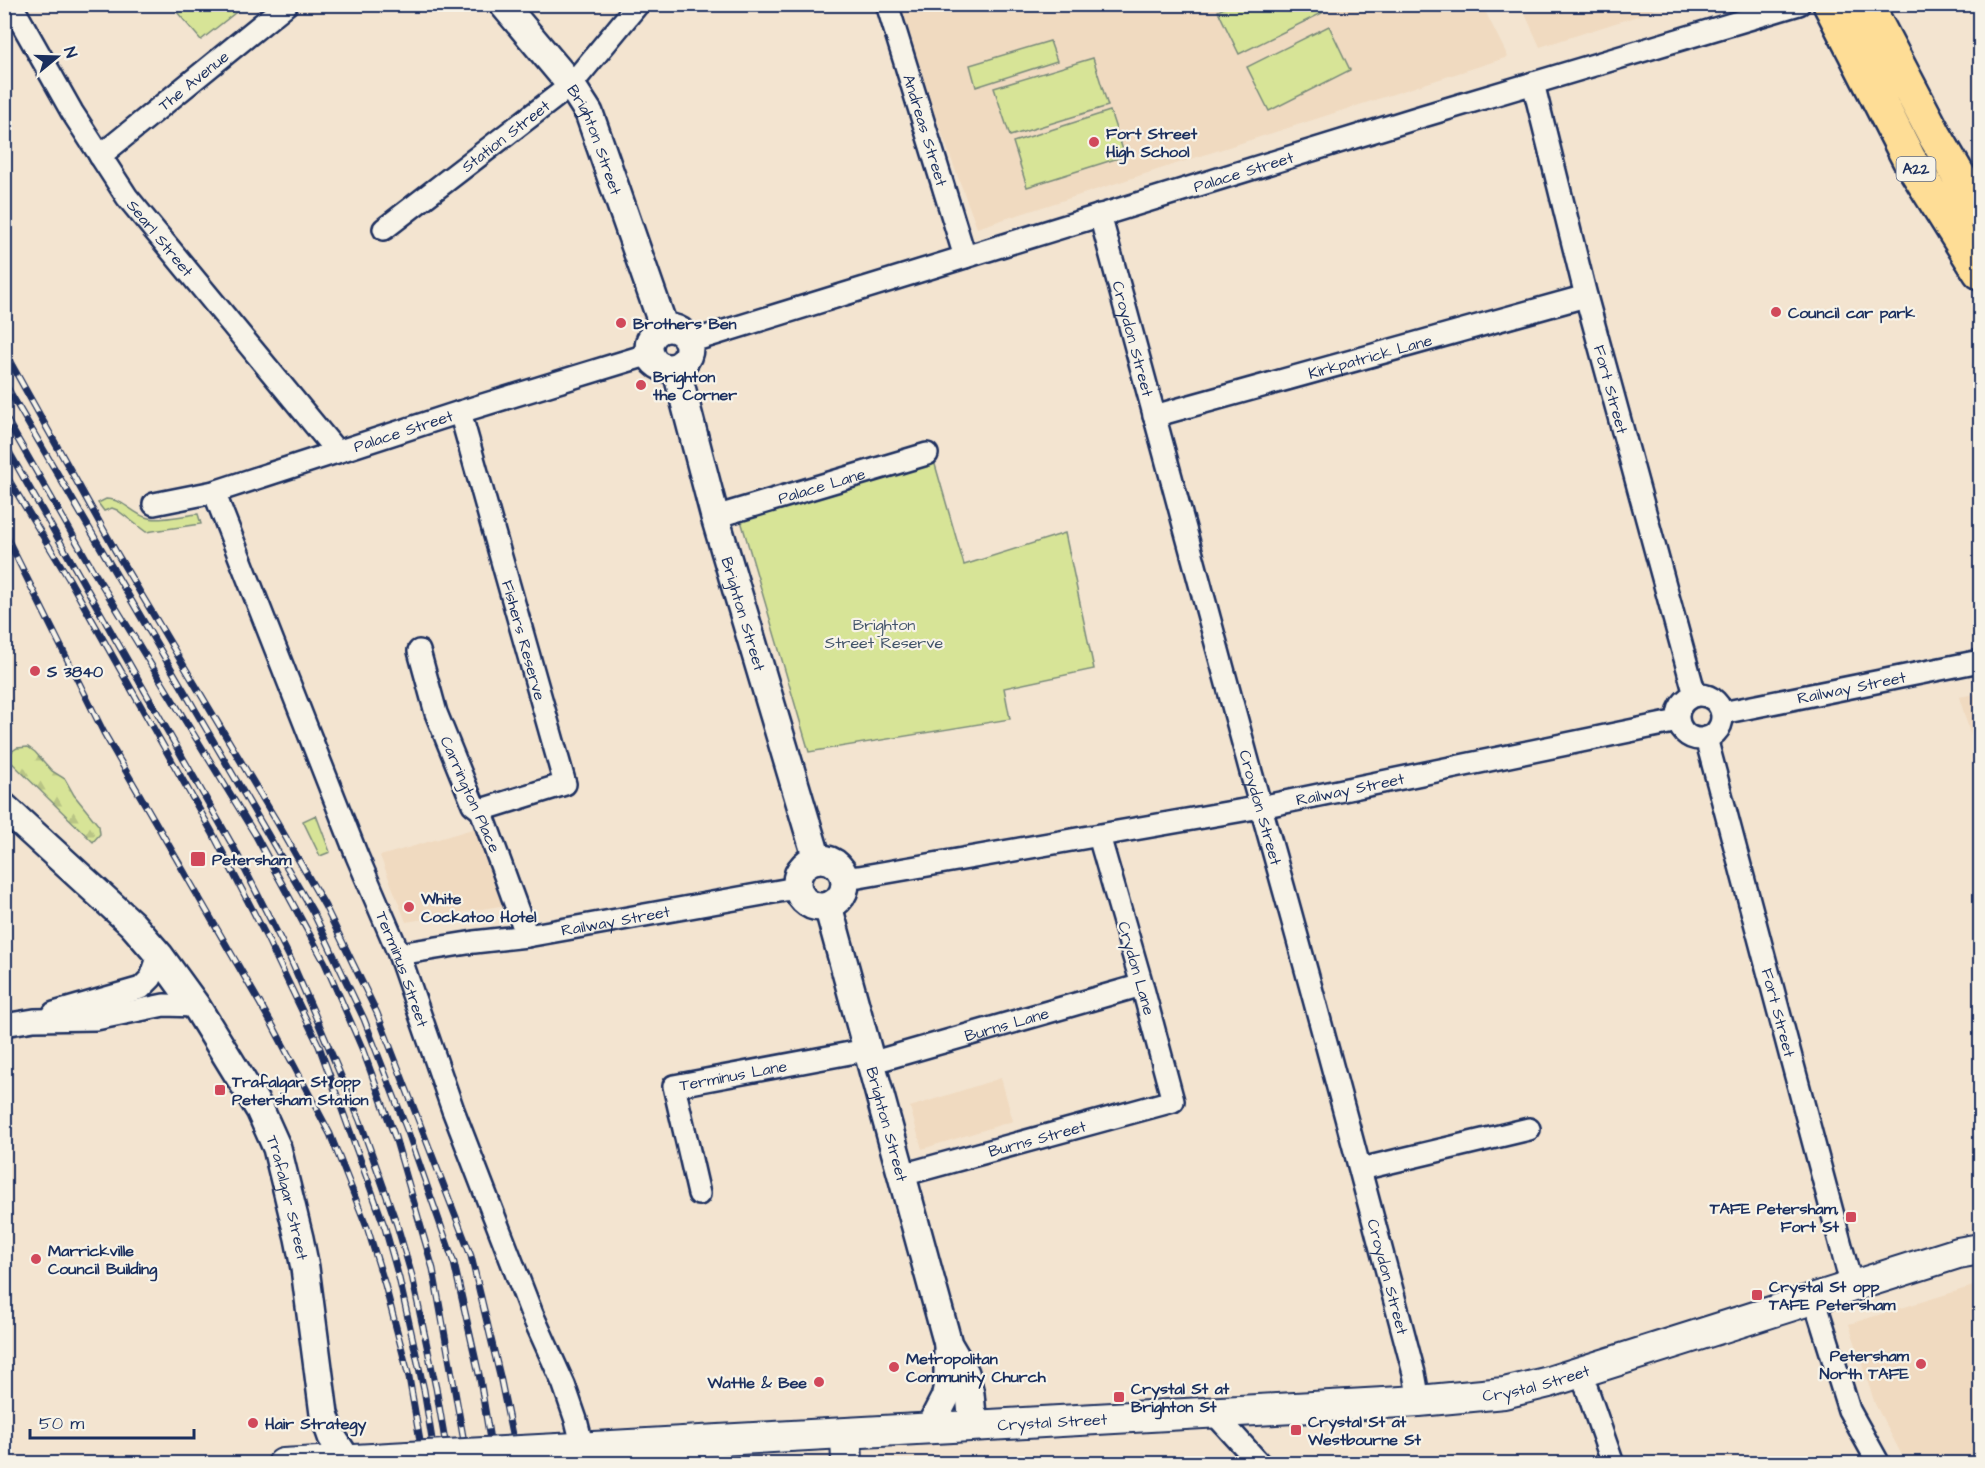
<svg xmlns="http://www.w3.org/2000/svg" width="1985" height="1468" font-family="'Architects Daughter',sans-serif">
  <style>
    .built { fill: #f0dac0 }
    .green { fill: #d7e497; stroke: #798a7a; stroke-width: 1.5 }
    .forest { fill: url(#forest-firs); stroke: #798a7a; stroke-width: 1.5 }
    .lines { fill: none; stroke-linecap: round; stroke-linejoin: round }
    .minor-casing { stroke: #1b2f5e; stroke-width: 26 }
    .tertiary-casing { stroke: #1b2f5e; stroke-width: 32 }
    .secondary-casing { stroke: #1b2f5e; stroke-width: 34 }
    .trunk-casing { stroke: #1b2f5e; stroke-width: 38 }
    .minor { stroke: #f7f3e8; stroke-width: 21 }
    .tertiary { stroke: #f7f3e8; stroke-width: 27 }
    .secondary { stroke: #f7f3e8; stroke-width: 30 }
    .trunk { stroke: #fedd96; stroke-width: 33 }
    .rail-casing { stroke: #1b2f5e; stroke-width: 7 }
    .rail { stroke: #f7f3e8; stroke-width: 4.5; stroke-dasharray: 14; stroke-linecap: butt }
    .secondary-bridge-casing { stroke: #1b2f5e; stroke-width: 34; stroke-linecap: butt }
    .secondary-bridge { stroke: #f7f3e8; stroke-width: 30 }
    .poi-dot { fill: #d1495b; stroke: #f7f3e8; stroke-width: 2 }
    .labels { text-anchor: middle; stroke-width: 4.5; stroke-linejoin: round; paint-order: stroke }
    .shield { fill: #f7f3e8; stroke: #5d6a87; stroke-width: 1.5 }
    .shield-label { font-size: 15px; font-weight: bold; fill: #1b2f5e }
    .street-label { font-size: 16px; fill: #1b2f5e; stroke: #f7f3e8 }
    .poi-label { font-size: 16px; font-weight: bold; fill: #1b2f5e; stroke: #f7f3e8; text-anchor: start }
    .park-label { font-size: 16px; fill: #415369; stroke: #f7f3e8 }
  </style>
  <defs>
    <pattern id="forest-firs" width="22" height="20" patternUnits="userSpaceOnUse" patternTransform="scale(1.5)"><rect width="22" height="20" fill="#d7e497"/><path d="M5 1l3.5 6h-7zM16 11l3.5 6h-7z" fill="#b8c485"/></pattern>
  </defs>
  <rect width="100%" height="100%" fill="#f3e4d0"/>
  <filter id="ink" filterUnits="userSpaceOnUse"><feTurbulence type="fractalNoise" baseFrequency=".0167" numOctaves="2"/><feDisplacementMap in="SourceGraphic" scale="12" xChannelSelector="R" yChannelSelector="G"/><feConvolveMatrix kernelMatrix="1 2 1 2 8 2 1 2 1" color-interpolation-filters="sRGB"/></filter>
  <g filter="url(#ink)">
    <path class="built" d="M 894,5 L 1482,5 L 1508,57 L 977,228 Z
      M 1521,5 L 1650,5 L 1653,11 L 1540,47 Z
      M 1980,693 L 1980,765 L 1959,697 Z
      M 476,828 L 506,905 L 406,922 L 380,856 Z
      M 1001,1078 L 1013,1121 L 922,1149 L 910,1107 Z
      M 1980,1284 L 1980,1463 L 1906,1463 L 1875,1404 L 1849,1324 Z"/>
    <path class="green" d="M 171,5 L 245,5 L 201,40 Z
      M 1318,5 L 1322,13 L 1239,54 L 1218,11 L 1230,5 Z
      M 1329,26 L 1350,70 L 1269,111 L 1247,67 Z
      M 1050,41 L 1057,61 L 976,87 L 970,65 Z
      M 1093,58 L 1108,106 L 1010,136 L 994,88 Z
      M 1110,111 L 1125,156 L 1027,187 L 1013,142 Z
      M 934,461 L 964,565 L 1065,533 L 1094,669 L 1004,688 L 1010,719 L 809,752 L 740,517 Z
      M 106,499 C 123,499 131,512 145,517 C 158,522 185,515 198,514 L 201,524 L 146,532 L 117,510 L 112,508 L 104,511 L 98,503 Z
      M 316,815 L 330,852 L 320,856 L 303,821 Z"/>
    <path class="forest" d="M 28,747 L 35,752 L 52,771 L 65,779 L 74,795 L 99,826 L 100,834 L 93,842 L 9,760 L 8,754 L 17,748 Z"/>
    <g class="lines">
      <g class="minor-casing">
        <g id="minor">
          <path id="s1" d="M 11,4 L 72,112 L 127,197 L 337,452"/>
          <path id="s2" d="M 887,4 L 965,257"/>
          <path id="s3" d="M 1533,83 L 1586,296 L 1695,695"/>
          <path id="s4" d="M 100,156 L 287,4"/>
          <path id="s5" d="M 1100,215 L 1252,776 C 1309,974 1361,1174 1414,1373 L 1419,1401"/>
          <path id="s6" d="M 384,229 L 571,85 L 638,4"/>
          <path id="s7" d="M 689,342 L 1423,116 L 1799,4"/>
          <path id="s8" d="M 460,412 L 565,784 L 481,810"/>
          <path id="s9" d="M 1154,416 L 1586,296"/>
          <path id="s10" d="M 214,492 L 357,856 L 399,954 L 453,1110 L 532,1314 L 564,1385 L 576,1420 L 583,1448 L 583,1464"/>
          <path id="s11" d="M 154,504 L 214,492 L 460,412 L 650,354"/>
          <path id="s12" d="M 715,517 L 927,454"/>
          <path d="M 419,651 L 436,713 L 473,804 L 481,810 L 527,936"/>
          <circle cx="1700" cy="717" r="22"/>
          <path id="s13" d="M 1722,713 L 1980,661"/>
          <path id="s14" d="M 1706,738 L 1852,1287"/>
          <path id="s15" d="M 845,878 L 859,877 L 1261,807 L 1678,721"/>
          <path id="s16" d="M 399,954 L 474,942 L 527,936 L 796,888"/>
          <path d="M 54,1013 L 141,988 L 151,978 L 159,955"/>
          <path d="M 4,1025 L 34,1020 L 96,1019 L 164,1005 L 196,1006"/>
          <path id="s17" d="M 870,1063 L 1142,985"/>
          <path d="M 1361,1169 L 1529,1129"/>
          <path id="s18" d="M 902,1175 L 1173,1101 L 1142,985 L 1099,836"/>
          <path id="s19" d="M 699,1194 L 674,1086 L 866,1050"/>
          <path d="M 1814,1298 L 1849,1410 L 1879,1464"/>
          <path d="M 1581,1372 L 1613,1464"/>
          <path d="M 1213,1412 L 1260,1464"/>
        </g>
      </g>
      <g class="tertiary-casing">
        <g id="tertiary">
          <path id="s20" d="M 503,4 L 571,85 L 589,113 L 664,328"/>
          <circle cx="669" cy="348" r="20"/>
          <path id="s21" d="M 676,368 L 715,517 L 817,859"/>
          <path id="s22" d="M 4,807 L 132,924 L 159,955 L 196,1006 L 260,1110 L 277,1148 L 299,1238 L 305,1268 L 324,1414 L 332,1437 L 347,1460"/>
          <circle cx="821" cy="883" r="24"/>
          <path id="s23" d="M 828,906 L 948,1344 L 965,1373 L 970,1394 L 973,1426"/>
          <path d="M 929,1429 L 945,1398 L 948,1385 L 948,1345"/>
        </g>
      </g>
      <g class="secondary-casing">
        <g id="secondary">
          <path d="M 846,1434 L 847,1464"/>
          <path id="s24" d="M 558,1449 L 1419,1401 L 1504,1393 L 1549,1382 L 1958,1253 L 1980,1249"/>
          <path d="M 283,1464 L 408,1457"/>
        </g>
      </g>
      <g class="trunk-casing">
        <path id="trunk" d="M 1830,4 L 1909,159 L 1980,272
          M 1866,4 L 1935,136 L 1980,212"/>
      </g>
      <use href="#minor" class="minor"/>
      <use href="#tertiary" class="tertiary"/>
      <use href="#secondary" class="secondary"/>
      <use href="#trunk" class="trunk"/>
      <g class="rail-casing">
        <path id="rail" d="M 4,351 L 116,552 L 277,822 L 325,906 L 377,1013 L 471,1256 L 500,1376 L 518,1464
          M 4,382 L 313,912 L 364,1019 L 409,1135 L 454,1263 L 480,1379 L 494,1464
          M 4,415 L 91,567 L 256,836 L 325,963 L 362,1048 L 395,1137 L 433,1269 L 468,1464
          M 4,443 L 234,848 L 290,958 L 315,1015 L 360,1121 L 397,1225 L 412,1276 L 436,1388 L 449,1464
          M 4,472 L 69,579 L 212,832 L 267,938 L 319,1046 L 385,1228 L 399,1278 L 424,1390 L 436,1464
          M 4,532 L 104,733 L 273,1026 L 330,1134 L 368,1230 L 385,1285 L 409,1377 L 424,1464"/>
      </g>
      <use href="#rail" class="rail"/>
      <g class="secondary-bridge-casing">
        <path id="secondary-bridge" d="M 408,1457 L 558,1449"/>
      </g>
      <use href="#secondary-bridge" class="secondary-bridge"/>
    </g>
  </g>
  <g class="poi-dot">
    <circle cx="1094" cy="142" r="6"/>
    <circle cx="1776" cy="312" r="6"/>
    <circle cx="621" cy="323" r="6"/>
    <circle cx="641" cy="385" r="6"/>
    <circle cx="35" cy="671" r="6"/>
    <rect x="190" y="851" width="16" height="16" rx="3"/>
    <circle cx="409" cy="907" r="6"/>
    <rect x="214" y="1084" width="12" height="12" rx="3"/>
    <rect x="1845" y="1211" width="12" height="12" rx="3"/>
    <circle cx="36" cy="1259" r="6"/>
    <rect x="1751" y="1289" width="12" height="12" rx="3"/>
    <circle cx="1921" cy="1364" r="6"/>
    <circle cx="894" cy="1367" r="6"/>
    <circle cx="819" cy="1382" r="6"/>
    <rect x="1113" y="1391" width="12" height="12" rx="3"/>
    <circle cx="253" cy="1423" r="6"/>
    <rect x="1290" y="1424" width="12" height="12" rx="3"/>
  </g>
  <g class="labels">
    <rect class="shield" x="1896.5" y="157" width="39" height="24" rx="4.5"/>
    <g class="shield-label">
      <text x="1916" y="174">A22</text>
    </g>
    <g class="street-label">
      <text dy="6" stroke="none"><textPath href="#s4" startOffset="120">The Avenue</textPath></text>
      <text dy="6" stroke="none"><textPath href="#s2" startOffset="132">Andreas Street</textPath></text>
      <text dy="6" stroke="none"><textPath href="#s6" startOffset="153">Station Street</textPath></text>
      <text dy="6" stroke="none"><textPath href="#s20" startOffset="166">Brighton Street</textPath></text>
      <text dy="6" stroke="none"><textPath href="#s7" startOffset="580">Palace Street</textPath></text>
      <text dy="6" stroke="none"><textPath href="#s1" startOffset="278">Searl Street</textPath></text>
      <text dy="6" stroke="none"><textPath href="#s5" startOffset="128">Croydon Street</textPath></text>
      <text dy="6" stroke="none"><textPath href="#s9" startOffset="224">Kirkpatrick Lane</textPath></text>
      <text dy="6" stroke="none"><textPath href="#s3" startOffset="316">Fort Street</textPath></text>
      <text dy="6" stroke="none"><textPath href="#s11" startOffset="260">Palace Street</textPath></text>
      <text dy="6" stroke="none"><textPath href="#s12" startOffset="111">Palace Lane</textPath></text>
      <text dy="6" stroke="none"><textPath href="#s21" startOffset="255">Brighton Street</textPath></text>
      <text dy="6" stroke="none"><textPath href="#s8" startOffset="237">Fishers Reserve</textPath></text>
      <text dy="6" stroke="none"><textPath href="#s13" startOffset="132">Railway Street</textPath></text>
      <text dy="6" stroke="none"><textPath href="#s15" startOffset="513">Railway Street</textPath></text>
      <text transform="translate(471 794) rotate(66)" y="6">Carrington Place</text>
      <text dy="6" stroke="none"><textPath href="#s5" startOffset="614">Croydon Street</textPath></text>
      <text dy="6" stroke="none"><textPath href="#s16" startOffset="219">Railway Street</textPath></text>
      <text transform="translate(1137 968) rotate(74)" y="6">Crydon Lane</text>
      <text dy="6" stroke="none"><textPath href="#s10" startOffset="513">Terminus Street</textPath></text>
      <text dy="6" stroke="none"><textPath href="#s14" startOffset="284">Fort Street</textPath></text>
      <text dy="6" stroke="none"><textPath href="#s17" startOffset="142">Burns Lane</textPath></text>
      <text dy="6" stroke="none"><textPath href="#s19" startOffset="171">Terminus Lane</textPath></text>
      <text dy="6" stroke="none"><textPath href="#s23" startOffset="226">Brighton Street</textPath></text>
      <text dy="6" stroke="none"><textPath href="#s18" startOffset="140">Burns Street</textPath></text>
      <text dy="6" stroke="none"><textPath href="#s22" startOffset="492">Trafalgar Street</textPath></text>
      <text dy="6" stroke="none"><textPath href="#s5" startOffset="1100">Croydon Street</textPath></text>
      <text dy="6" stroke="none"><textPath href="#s24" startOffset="981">Crystal Street</textPath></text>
      <text dy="6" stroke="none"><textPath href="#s24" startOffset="495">Crystal Street</textPath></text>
    </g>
    <g class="poi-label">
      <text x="1106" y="139">Fort Street<tspan x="1106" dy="18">High School</tspan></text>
      <text x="1788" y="318">Council car park</text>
      <text x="633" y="329">Brothers Ben</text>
      <text x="653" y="382">Brighton<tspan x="653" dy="18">the Corner</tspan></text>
      <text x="47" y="677">S 3840</text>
      <text x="212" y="865">Petersham</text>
      <text x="421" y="904">White<tspan x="421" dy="18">Cockatoo Hotel</tspan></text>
      <text x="232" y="1087">Trafalgar St opp<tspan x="232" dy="18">Petersham Station</tspan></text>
      <text x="1839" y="1214" text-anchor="end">TAFE Petersham,<tspan x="1839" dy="18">Fort St</tspan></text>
      <text x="48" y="1256">Marrickville<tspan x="48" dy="18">Council Building</tspan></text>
      <text x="1769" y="1292">Crystal St opp<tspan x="1769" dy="18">TAFE Petersham</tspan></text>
      <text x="1909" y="1361" text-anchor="end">Petersham<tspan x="1909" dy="18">North TAFE</tspan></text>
      <text x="906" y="1364">Metropolitan<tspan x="906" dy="18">Community Church</tspan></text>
      <text x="807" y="1388" text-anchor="end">Wattle &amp; Bee</text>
      <text x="1131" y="1394">Crystal St at<tspan x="1131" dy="18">Brighton St</tspan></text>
      <text x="1308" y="1427">Crystal St at<tspan x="1308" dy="18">Westbourne St</tspan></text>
      <text x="265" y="1429">Hair Strategy</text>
    </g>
    <g class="park-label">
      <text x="884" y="630">Brighton<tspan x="884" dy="18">Street Reserve</tspan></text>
    </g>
  </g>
  <rect width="1985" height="1468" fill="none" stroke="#f7f3e8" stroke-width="24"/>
  <rect x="12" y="12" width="1961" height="1444" fill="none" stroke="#1b2f5e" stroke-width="2" filter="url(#ink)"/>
  <g transform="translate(57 57) rotate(71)" stroke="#f7f3e8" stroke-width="4.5" paint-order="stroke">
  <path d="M0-4.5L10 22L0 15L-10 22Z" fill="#1b2f5e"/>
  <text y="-9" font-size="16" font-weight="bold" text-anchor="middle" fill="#1b2f5e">N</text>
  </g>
  <path d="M30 1429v9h164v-9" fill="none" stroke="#1b2f5e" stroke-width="3"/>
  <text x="39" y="1429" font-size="18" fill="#1b2f5e" stroke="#f7f3e8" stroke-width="4.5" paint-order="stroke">50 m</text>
</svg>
